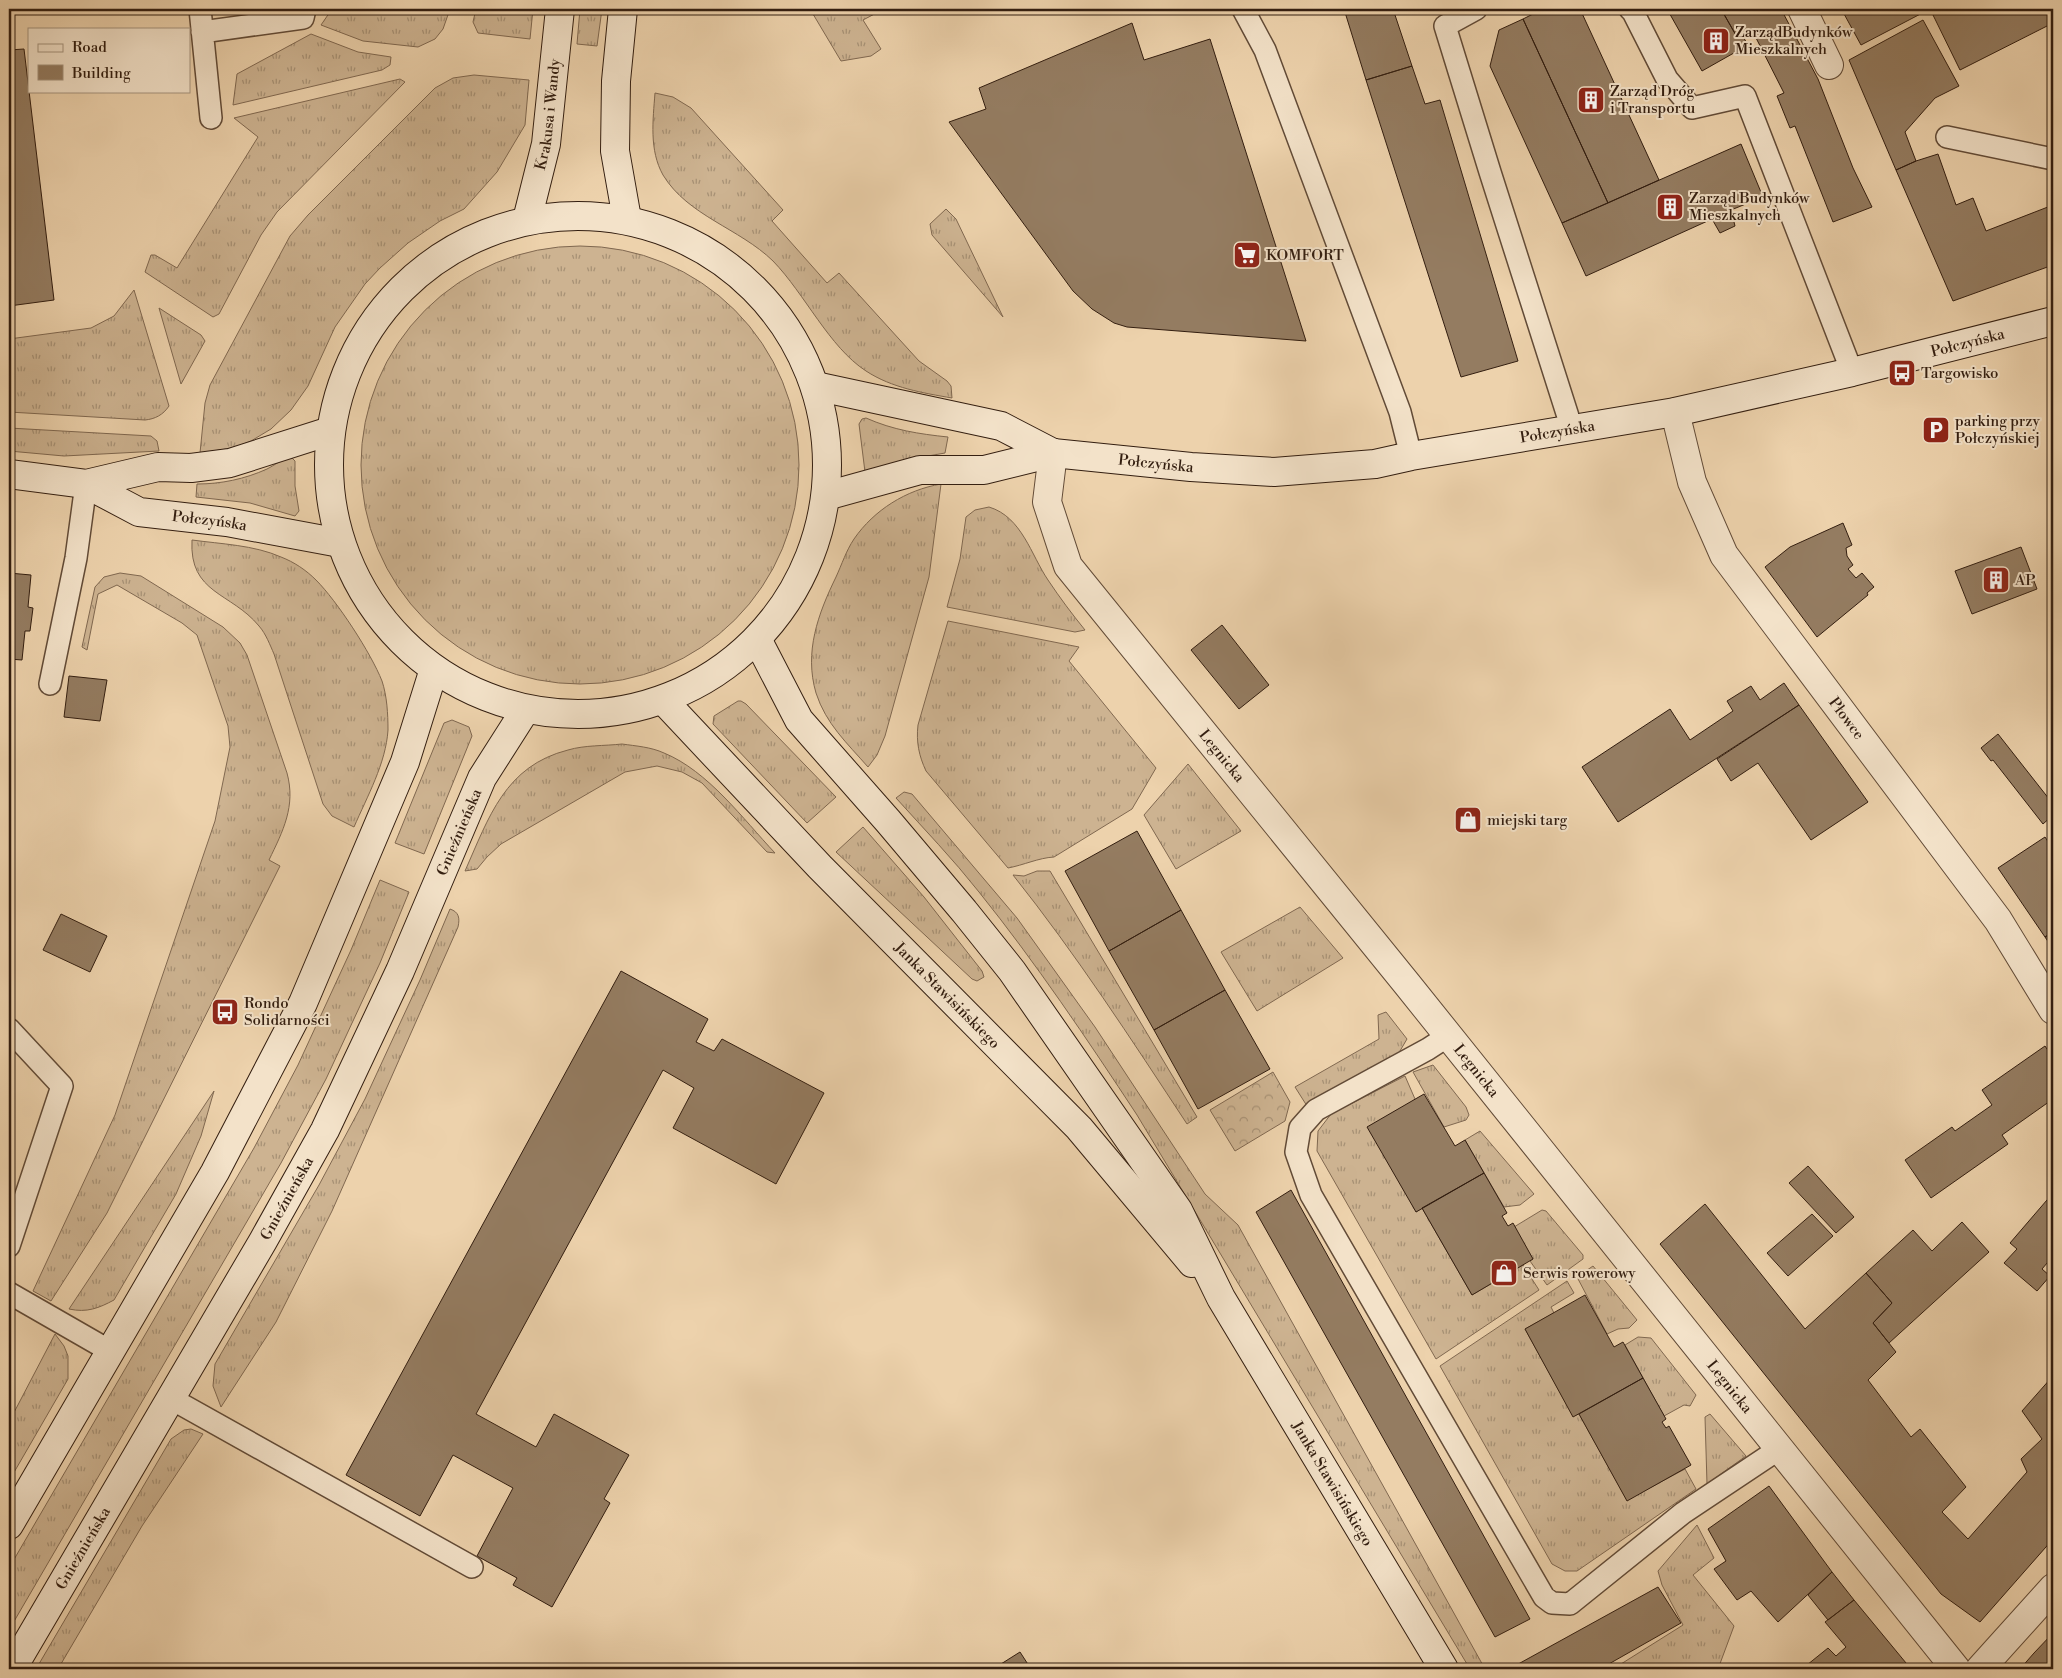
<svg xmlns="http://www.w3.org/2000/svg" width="2062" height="1678" font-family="'Libre Bodoni',serif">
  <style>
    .grass { fill: url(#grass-tufts); stroke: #806850 }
    .forest { fill: url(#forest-crowns); stroke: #806850 }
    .building { fill: #947c61; stroke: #331e10 }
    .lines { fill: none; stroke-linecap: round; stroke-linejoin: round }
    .lane-casing { stroke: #624b37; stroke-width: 24 }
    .street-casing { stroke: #624b37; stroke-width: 30 }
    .secondary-casing { stroke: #331e10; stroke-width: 30 }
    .lane { stroke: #f3e2c9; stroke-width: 21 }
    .street { stroke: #f3e2c9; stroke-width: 28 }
    .secondary { stroke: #f3e2c9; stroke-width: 28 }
    .labels { text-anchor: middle; stroke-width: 4; stroke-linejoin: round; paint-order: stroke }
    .poi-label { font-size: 15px; fill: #331e10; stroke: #f3e2c9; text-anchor: start }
    .street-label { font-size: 15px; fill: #331e10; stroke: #f3e2c9 }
  </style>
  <defs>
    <pattern id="grass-tufts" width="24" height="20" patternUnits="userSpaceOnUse" patternTransform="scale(1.25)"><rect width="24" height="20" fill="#cdb391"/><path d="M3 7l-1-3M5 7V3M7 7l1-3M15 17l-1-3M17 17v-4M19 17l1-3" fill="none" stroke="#a79175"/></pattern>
    <pattern id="forest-crowns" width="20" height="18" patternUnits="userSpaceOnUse" patternTransform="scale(1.25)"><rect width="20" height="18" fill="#cdb391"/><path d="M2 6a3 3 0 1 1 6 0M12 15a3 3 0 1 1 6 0" fill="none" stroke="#a79175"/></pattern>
  </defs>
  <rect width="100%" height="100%" fill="#edd2ac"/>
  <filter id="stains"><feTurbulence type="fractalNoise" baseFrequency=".004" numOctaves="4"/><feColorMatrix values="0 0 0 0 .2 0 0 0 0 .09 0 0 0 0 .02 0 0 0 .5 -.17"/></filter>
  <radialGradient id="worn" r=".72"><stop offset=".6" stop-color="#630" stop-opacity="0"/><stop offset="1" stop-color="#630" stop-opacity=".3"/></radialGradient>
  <path class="grass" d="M 332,9 L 450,9 L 443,29 L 435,39 L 418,47 L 363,41 L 321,25 Z
    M 476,9 L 533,9 L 530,39 L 478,33 L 473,22 Z
    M 580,9 L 602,9 L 597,46 L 577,44 Z
    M 810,9 L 884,9 L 863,20 L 881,49 L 871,56 L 841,61 Z
    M 311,34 L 358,52 L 391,57 L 390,65 L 382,70 L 233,105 L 237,74 Z
    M 474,75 L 529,80 L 525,125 L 497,172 L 464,209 L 440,221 L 408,243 L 380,268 L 365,284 L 335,327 L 308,386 L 291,410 L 271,429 L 251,441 L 233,448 L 200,453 L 205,403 L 210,385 L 290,236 L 308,215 L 435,88 L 453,78 Z
    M 400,79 L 405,82 L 277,212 L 261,235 L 219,314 L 213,317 L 145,272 L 151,255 L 155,255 L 177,268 L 258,137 L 234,118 Z
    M 655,93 L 673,97 L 691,108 L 783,210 L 772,221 L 827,283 L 839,273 L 919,361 L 947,381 L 951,386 L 952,398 C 923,393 892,388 866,371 C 829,347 805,294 773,261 C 739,228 688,216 663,175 C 649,150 653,120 655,93 Z
    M 946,209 L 956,219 L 1003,317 L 932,235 L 930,224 Z
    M361 465a219 219 0 1 1 438 0a219 219 0 1 1-438 0Z
    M 134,290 L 169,406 C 163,415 155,419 145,420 L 9,412 L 9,339 L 91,328 L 114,316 Z
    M 159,308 L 201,335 L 205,341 L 181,384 Z
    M 866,418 C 893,430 919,434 948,437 L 945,453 L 928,456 L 865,472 L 859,424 L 862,419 Z
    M 9,428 L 151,436 L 157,441 L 159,451 L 64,456 L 9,451 Z
    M 291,457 L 295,461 L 295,486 L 299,511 L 295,516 L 250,503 L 196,497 L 197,484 C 221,484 245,479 267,469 C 275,465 282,459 291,457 Z
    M 941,484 L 929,577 L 885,736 L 877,755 L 868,767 C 847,743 826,724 816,693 C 804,652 818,614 836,577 C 842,564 846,551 854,539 C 874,510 906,490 941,484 Z
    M 989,507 C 1022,517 1031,555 1048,580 C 1060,598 1072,614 1085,630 L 1075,632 L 947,607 L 960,559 L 966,517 L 975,510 Z
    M 192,540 C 221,544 254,545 281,557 C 294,562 306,570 316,580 C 337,601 371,653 382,681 C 387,696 388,714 388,730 C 386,763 367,797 354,827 L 332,816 L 323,804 L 274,654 C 270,645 266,634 259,626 C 231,592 189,594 192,540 Z
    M 120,573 L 141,576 L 223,627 L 240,643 L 247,655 L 287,773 C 296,806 283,831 269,860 L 280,866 L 107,1213 L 51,1301 L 33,1291 L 115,1115 L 215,821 L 230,747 L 228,726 L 197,635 L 182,623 L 117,585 L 98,594 L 87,650 L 82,647 L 95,587 L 104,577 Z
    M 948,621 L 1079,647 L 1069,661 L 1156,768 L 1132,809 L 1054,857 C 1038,858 1024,865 1008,868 L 926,771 C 919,756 916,742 918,725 Z
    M 738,701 L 741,701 L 746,704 L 836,797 L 807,823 L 713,724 L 714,716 Z
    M 452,720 L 469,727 L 472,736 L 424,854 L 395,843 L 444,723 Z
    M 622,744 C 636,746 651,747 664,753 C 708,771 743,819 775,853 L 767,852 L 702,783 L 682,772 L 657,766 L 625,772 L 501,844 L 487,857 L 477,869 L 465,871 C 489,817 505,766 568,750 C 585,745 604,746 622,744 Z
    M 1188,764 L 1241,831 L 1176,869 L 1144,815 Z
    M 904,792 L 912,794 L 1017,918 L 1095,1027 L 1205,1194 L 1238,1225 L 1485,1669 L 1470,1669 L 1137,1115 C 1087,1039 1036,963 979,892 C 953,859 924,829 896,798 Z
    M 863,827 L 924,897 L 982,971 L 984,977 L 977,981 L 972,979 L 836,852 Z
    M 1037,871 L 1050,871 L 1197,1117 L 1187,1124 C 1131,1039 1076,954 1013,875 L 1024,876 Z
    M 380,880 L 409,892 L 380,963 L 326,1079 L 281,1163 L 9,1630 L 9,1568 L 254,1148 L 298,1065 L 351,950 Z
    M 1300,907 L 1343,958 L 1257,1011 L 1221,952 Z
    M 450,909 C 459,912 460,918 458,927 L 332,1211 L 276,1322 L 221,1407 L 213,1386 L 215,1364 L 319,1185 L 365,1099 L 420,980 Z
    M 1386,1012 L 1407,1039 L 1397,1056 L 1307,1106 L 1295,1087 L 1379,1039 L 1378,1015 Z
    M 1433,1065 L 1466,1107 L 1469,1115 L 1466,1120 L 1444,1127 L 1413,1072 Z
    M 1405,1076 L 1415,1099 L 1416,1212 L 1422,1208 L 1472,1295 L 1523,1265 L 1539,1290 L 1436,1359 L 1317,1151 L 1318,1131 L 1331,1114 Z
    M 214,1091 L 201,1136 L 176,1194 L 114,1300 C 99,1308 87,1313 69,1309 Z
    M 1480,1131 L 1534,1194 L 1520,1205 L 1504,1207 L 1465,1140 Z
    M 1542,1210 L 1546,1211 L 1583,1255 L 1583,1259 L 1547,1285 L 1530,1261 L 1533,1259 L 1514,1227 Z
    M 1593,1266 L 1637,1320 L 1629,1328 L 1618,1329 L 1607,1334 L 1577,1277 Z
    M 1567,1281 L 1574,1293 L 1551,1307 L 1554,1313 L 1525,1329 L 1573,1416 L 1579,1414 L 1627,1500 L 1685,1469 L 1696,1489 L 1577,1571 L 1565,1571 L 1552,1564 L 1440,1366 Z
    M 55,1334 L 64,1346 L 68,1356 L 68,1379 L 9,1481 L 9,1422 Z
    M 1638,1337 L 1651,1338 L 1696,1395 L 1690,1406 L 1684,1405 L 1664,1416 L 1625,1345 Z
    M 1710,1414 L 1746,1456 L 1707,1484 L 1705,1417 Z
    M 191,1429 L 203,1434 L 142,1526 L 58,1669 L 36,1669 L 171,1439 L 184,1430 Z
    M 1697,1525 L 1714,1558 L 1693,1575 L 1734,1626 L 1718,1669 L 1613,1669 L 1683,1625 L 1662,1585 L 1658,1571 Z"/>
  <path class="forest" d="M 1273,1072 L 1290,1102 L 1285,1121 L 1235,1151 L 1210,1110 Z"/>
  <path class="building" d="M 1344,9 L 1393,9 L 1412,66 L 1366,80 Z
    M 1543,9 L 1580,9 L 1659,180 L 1608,203 L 1523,19 Z
    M 1667,9 L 1721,9 L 1737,37 L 1742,35 L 1748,45 L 1702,71 Z
    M 1721,9 L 1781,9 L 1818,79 L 1853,168 L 1872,207 L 1833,222 L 1795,126 L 1790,128 L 1777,96 L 1784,93 L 1752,30 L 1737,37 Z
    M 1849,9 L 1930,9 L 1861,45 L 1843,12 Z
    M 1945,9 L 2053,9 L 2053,23 L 1960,70 L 1933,15 Z
    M 1523,19 L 1608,203 L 1562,223 L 1490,66 L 1499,30 Z
    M 1923,20 L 1959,86 L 1935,98 L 1905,132 L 1916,161 L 1896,170 L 1849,60 Z
    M 1132,23 L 1144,60 L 1210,39 L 1306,341 L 1127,327 L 1114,323 L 1092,309 L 1073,291 L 949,122 L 986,109 L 979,88 Z
    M 24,49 L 54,300 L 9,306 L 9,50 Z
    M 1412,66 L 1425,104 L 1440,100 L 1518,361 L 1461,377 L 1366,80 Z
    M 1741,144 L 1763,197 L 1731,210 L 1735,226 L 1720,233 L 1712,219 L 1586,276 L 1562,223 Z
    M 1938,154 L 1956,205 L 1973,198 L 1986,231 L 2053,205 L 2053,265 L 1953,301 L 1896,170 L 1916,161 Z
    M 1843,523 L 1852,545 L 1846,548 L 1847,556 L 1853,565 L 1848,569 L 1856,578 L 1862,573 L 1874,587 L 1867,593 L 1868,595 L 1817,637 L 1765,567 L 1790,547 Z
    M 2021,547 L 2037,589 L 1972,614 L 1955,571 Z
    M 9,573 L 31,575 L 28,607 L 33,608 L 30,631 L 25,631 L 22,660 L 9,659 Z
    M 1222,625 L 1269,685 L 1239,709 L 1191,650 Z
    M 69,676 L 107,680 L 100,721 L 64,717 Z
    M 1784,683 L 1799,705 L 1618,822 L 1582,767 L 1670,709 L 1690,740 L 1733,711 L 1727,701 L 1751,686 L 1760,700 Z
    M 1799,705 L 1868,802 L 1811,840 L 1758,763 L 1731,781 L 1717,759 Z
    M 1998,734 L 2053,804 L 2053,815 L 2043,824 L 1993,760 L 1991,761 L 1981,748 Z
    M 1137,831 L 1181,910 L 1109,951 L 1065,871 Z
    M 2045,837 L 2053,849 L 2053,932 L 2045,937 L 1998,868 Z
    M 1181,910 L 1225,990 L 1154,1030 L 1109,951 Z
    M 61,914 L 107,936 L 90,972 L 43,950 Z
    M 2053,932 L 2053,949 L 2045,937 Z
    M 621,971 L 708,1019 L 696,1042 L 714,1051 L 722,1039 L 824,1093 L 776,1184 L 673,1128 L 694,1088 L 663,1070 L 476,1414 L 536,1447 L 554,1414 L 629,1455 L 604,1499 L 610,1503 L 552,1607 L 513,1585 L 517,1578 L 477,1556 L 513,1488 L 453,1455 L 420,1516 L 346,1475 Z
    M 1225,990 L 1270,1069 L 1198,1109 L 1154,1030 Z
    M 2045,1046 L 2053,1058 L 2053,1099 L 2002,1135 L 2008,1144 L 1931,1198 L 1905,1160 L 1952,1127 L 1955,1131 L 1992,1105 L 1982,1090 Z
    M 1424,1094 L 1455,1146 L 1465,1140 L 1484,1173 L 1416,1212 L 1367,1127 Z
    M 1808,1166 L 1854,1217 L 1836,1233 L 1789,1183 Z
    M 1484,1173 L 1507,1213 L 1502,1216 L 1508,1226 L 1513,1223 L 1533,1259 L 1472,1295 L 1422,1208 Z
    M 1291,1190 L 1530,1619 L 1495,1637 L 1256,1212 Z
    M 2053,1193 L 2053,1256 L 2042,1269 L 2050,1276 L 2037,1291 L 2004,1263 L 2017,1249 L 2010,1243 Z
    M 1705,1204 L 1805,1329 L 1866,1273 L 1892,1303 L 1873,1323 L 1896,1352 L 1868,1380 L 1911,1437 L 1920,1429 L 1966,1487 L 1942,1512 L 1968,1539 L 2027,1472 L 2021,1459 L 2042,1439 L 2022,1411 L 2052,1377 L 2053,1378 L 2053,1539 L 1980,1622 L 1941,1594 L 1660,1244 Z
    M 1812,1214 L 1833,1236 L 1788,1276 L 1767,1253 Z
    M 1962,1222 L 1989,1252 L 1889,1343 L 1873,1323 L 1892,1303 L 1866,1273 L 1913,1230 L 1932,1251 Z
    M 1585,1295 L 1614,1347 L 1623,1342 L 1643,1378 L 1573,1417 L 1525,1329 Z
    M 1643,1378 L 1666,1419 L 1662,1422 L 1666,1428 L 1669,1426 L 1691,1465 L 1627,1501 L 1579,1414 Z
    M 1769,1486 L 1832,1572 L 1778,1622 L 1751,1591 L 1737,1600 L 1714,1569 L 1726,1561 L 1708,1529 Z
    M 1832,1572 L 1854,1600 L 1828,1620 L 1808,1595 Z
    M 1658,1587 L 1681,1623 L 1600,1669 L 1511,1668 Z
    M 1854,1600 L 1911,1669 L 1802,1669 L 1828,1648 L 1836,1656 L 1846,1647 L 1825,1622 Z
    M 2053,1633 L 2053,1669 L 2020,1669 L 2034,1653 Z
    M 1020,1652 L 1031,1669 L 993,1669 Z"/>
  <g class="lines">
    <g class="lane-casing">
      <path id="lane" d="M 200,9 L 211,118
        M 1243,9 L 1265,50 L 1400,412 L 1411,456
        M 1476,9 L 1445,26 L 1490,172 L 1572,429
        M 1630,9 L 1633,12 L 1667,79 L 1692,108 L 1745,96 L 1852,372
        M 202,32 L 303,18 L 305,9
        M 1947,137 L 2053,159
        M 50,684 L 76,558 L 86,484
        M 9,1029 L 62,1086 L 9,1246
        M 1448,1036 L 1428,1049 L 1316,1110 L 1300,1128 L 1296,1152 L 1311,1195 L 1544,1597 L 1552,1603 L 1570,1604 L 1683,1513 L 1779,1449
        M 9,1293 L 110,1351
        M 170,1398 L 472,1567"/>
    </g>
    <g class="street-casing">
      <g id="street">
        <path d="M 1802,9 L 1829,65"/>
        <path id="s1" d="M 1675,412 L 1692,482 L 1724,555 L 1998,920 L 2053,1010"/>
        <path id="s2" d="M 1053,453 L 1047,502 L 1068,566 L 1407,984 L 1956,1669"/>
        <path d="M 1980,1669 L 2053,1588"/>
      </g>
    </g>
    <g class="secondary-casing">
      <g id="secondary">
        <path d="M 623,9 L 616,81 L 615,151 L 627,219"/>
        <circle cx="578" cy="465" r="249"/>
        <path id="s3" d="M 527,220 L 546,144 L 560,9"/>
        <path d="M 815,386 L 1001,426 L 1053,453"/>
        <path d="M 9,474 L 86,484 L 158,467 L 191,468 L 230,463 L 330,431"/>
        <path id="s4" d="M 86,484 L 139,512 L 227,522 L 340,543"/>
        <path id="s5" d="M 826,496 L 920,470 L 984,470 L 1053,453 L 1191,467 L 1274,472 L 1375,464 L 1411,456 L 1675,412 L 1852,372 L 2053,321"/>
        <path id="s6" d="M 757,639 L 799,720 L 888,821 L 964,911 L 1012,971 L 1178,1210 L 1221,1298 L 1444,1669"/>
        <path id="s7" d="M 663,700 L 820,867 L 1079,1128 L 1192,1263"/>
        <path d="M 9,1525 L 215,1172 L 303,1003 L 405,762 L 434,669"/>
        <path id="s8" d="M 12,1669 L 263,1241 L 325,1130 L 400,971 L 482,778 L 526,709"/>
      </g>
    </g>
    <use href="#lane" class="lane"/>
    <use href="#street" class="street"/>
    <use href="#secondary" class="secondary"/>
  </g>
  <defs>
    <g id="building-square" transform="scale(1.4375)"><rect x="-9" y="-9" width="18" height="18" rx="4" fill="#8f2418" stroke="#f3e2c9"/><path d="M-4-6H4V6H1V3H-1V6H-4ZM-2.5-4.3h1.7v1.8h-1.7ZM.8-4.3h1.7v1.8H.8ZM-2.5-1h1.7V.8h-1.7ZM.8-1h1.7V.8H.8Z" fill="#fff"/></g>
    <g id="supermarket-square" transform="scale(1.4375)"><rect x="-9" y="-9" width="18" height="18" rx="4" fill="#8f2418" stroke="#f3e2c9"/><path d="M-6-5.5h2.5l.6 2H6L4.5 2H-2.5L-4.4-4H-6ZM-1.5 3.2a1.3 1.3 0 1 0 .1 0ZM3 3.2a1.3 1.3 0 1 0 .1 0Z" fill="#fff"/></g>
    <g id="bus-square" transform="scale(1.4375)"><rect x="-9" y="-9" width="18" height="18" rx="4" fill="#8f2418" stroke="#f3e2c9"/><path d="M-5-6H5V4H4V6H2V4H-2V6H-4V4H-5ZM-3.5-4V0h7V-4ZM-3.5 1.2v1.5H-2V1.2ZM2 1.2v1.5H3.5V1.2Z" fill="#fff"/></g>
    <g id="parking-square" transform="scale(1.4375)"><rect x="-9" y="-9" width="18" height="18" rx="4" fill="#8f2418" stroke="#f3e2c9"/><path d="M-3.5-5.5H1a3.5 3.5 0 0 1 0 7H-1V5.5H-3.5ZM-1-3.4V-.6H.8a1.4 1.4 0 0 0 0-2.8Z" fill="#fff"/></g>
    <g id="shop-square" transform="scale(1.4375)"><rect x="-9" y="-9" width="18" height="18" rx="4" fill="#8f2418" stroke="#f3e2c9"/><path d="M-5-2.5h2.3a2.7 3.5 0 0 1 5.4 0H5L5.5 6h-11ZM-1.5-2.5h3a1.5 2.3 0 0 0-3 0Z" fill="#fff"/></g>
  </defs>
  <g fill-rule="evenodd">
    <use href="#building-square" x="1716" y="41"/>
    <use href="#building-square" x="1591" y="100"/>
    <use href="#building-square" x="1670" y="207"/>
    <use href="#supermarket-square" x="1247" y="255"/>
    <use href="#bus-square" x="1902" y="373"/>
    <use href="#parking-square" x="1936" y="430"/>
    <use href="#building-square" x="1996" y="580"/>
    <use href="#shop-square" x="1468" y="820"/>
    <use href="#bus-square" x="225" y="1012"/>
    <use href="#shop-square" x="1504" y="1273"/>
  </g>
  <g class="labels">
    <g class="poi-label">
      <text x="1735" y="37">ZarządBudynków<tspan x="1735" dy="17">Mieszkalnych</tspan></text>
      <text x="1610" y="96">Zarząd Dróg<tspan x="1610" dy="17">i Transportu</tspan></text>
      <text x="1689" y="203">Zarząd Budynków<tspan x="1689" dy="17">Mieszkalnych</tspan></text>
      <text x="1266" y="260">KOMFORT</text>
      <text x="1921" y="378">Targowisko</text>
      <text x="1955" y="426">parking przy<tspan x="1955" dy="17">Połczyńskiej</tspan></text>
      <text x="2015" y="585">AP</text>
      <text x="1487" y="825">miejski targ</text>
      <text x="244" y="1008">Rondo<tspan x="244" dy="17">Solidarności</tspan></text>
      <text x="1523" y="1278">Serwis rowerowy</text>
    </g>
    <g class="street-label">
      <text dy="5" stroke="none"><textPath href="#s3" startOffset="108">Krakusa i Wandy</textPath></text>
      <text dy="5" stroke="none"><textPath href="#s5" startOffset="1161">Połczyńska</textPath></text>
      <text dy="5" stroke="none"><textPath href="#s5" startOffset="741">Połczyńska</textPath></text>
      <text dy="5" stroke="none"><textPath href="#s5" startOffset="336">Połczyńska</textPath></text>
      <text dy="5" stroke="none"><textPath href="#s4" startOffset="131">Połczyńska</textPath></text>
      <text dy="5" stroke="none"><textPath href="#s1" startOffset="356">Płowce</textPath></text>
      <text dy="5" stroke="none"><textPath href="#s2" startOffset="361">Legnicka</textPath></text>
      <text dy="5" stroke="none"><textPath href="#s8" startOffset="950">Gnieźnieńska</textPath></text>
      <text dy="5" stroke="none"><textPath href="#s7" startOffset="410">Janka Stawisińskiego</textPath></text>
      <text dy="5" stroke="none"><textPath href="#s2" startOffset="766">Legnicka</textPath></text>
      <text dy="5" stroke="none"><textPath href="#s8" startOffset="545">Gnieźnieńska</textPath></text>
      <text dy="5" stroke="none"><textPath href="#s2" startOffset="1171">Legnicka</textPath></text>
      <text dy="5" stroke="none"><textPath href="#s6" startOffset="1026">Janka Stawisińskiego</textPath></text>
      <text dy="5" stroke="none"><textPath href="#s8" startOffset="140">Gnieźnieńska</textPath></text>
    </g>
  </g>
  <rect width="2062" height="1678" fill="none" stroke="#edd2ac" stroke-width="30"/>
  <rect x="10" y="10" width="2042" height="1658" fill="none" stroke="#331e10" stroke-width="2.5"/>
  <rect x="15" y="15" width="2032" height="1648" fill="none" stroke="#331e10"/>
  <rect x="28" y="28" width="162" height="65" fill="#f3e2c9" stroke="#a6947f"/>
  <rect x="38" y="44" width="25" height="8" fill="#f3e2c9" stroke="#a6947f"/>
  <text x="72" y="52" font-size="15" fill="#331e10">Road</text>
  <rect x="38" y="65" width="25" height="15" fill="#947c61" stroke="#a6947f"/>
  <text x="72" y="78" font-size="15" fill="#331e10">Building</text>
  <rect width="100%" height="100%" filter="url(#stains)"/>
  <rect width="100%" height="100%" fill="url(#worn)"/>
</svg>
